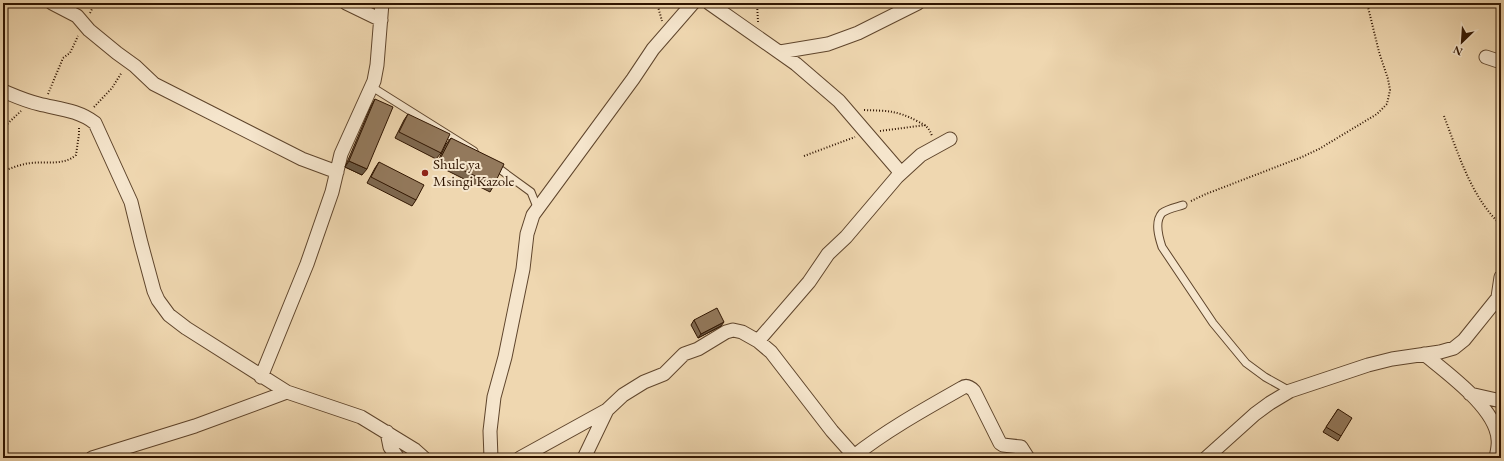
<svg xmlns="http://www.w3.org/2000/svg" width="1504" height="461" font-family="'EB Garamond',serif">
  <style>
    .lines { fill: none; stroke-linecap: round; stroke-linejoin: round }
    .lane-casing { stroke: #5f452c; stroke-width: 9 }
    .street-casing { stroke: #5f452c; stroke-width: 15 }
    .path { stroke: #2f1400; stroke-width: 2; stroke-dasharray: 1 2; stroke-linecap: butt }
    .lane { stroke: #f5e5cc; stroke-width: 7 }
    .street { stroke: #f5e5cc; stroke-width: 13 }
    .wall { fill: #7e684f; stroke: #2f1400 }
    .shaded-wall { fill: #675540; stroke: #2f1400 }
    .building { fill: #93795c; stroke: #2f1400 }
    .poi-dot { fill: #8f2418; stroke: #f5e5cc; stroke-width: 1.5 }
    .labels { text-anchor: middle; stroke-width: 4; stroke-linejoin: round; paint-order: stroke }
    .poi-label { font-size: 15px; fill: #2f1400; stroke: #f5e5cc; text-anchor: start }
  </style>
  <rect width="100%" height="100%" fill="#efd7b0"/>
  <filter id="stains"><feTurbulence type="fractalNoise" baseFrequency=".005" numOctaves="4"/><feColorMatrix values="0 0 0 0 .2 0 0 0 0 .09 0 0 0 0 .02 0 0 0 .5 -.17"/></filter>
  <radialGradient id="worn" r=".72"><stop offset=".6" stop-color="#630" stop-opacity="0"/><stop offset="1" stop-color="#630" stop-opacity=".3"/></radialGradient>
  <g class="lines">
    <g class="lane-casing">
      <path id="lane" d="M 372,87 L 474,151
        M 494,165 L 531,192 L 537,207
        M 1183,205 C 1177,207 1167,209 1162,213 C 1154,222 1159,238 1162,247 L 1213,323 L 1246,363 L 1265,377 L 1290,391"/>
    </g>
    <g class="street-casing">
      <path id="street" d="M 52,3 L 77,16 L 89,30 L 117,53 L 135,66 L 154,84 L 302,159 L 337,172
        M 346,3 L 381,20
        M 709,3 L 796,64 L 839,101 L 901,173
        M 780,52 L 828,44 L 858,33 L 918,3
        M 1486,57 L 1501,62
        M 3,91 C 15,96 26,101 39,104 C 59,109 78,110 95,123 L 131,202 L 141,243 L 154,291 L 158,300 L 169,315 L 186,328 L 287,392 L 361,417 L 415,450 L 424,458
        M 1498,297 L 1501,277
        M 758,341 L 809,282 L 828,254 L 846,237 L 897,177 L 921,155 L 950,139
        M 1424,354 C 1447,373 1496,408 1498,439 C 1499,445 1497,452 1496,458
        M 261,377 L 307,264 L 332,192 L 341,154 L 374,81 L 377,65 L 382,3
        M 1470,394 L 1501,401
        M 387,432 L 390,447 L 398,458
        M 854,456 C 887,430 925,409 962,388 C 966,385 970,387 974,391 L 1000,443 L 1003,445 L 1021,447 L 1028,458
        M 92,458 L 195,426 L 287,392
        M 491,458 L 490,431 L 494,397 L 505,357 L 523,269 L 527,234 L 533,215 L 633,79 L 653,49 L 693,3
        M 520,458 L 607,410 L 623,395 L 644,382 L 664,374 L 684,354 L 698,349 L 726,332 L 733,330 L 742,332 L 758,341 L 771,352 L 832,431 L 856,458
        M 584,458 L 607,410
        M 1206,458 L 1255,414 L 1270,403 L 1290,391 L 1368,365 L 1392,359 L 1440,352 L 1454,348 L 1464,340 L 1501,294"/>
    </g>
    <path class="path" d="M 657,3 L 662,21
      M 757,3 L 758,22
      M 90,13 L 95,3
      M 48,94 L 63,58 L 70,53 L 78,36
      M 94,107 L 112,88 L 122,72
      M 864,110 C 887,111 896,110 917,121 C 925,125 929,127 932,136
      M 1444,116 C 1458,153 1471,197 1501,225
      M 3,128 L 21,111
      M 880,131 L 926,125
      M 804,156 L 855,137
      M 3,171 C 12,168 21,164 31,163 C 47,161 63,166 76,155 L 79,134 L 79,126
      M 1191,201 L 1206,194 L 1302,157 L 1319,149 L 1377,114 L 1387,104 L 1390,90 L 1388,79 L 1379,52 L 1367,3"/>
    <use href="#lane" class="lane"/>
    <use href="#street" class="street"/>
  </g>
  <path class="wall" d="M 375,99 L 362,175 L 345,167 L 371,106 Z
    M 408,114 L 441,153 L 436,159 L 395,138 L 404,120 Z
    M 451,138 L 494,185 L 490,192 L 436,165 L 446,144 Z
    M 379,162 L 416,200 L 412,206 L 367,183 L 375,168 Z
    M 694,320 L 721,326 L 698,338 L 691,325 Z
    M 1338,409 L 1341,436 L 1338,441 L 1323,432 Z"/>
  <path class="shaded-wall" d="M 349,161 L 367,169 L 362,175 L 345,167 Z
    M 724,322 L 721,326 L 698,338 L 701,334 Z"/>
  <path class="building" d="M 375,99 L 393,107 L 367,169 L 349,161 Z
    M 408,114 L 450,134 L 441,153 L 399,132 Z
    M 451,138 L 504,164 L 494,185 L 440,159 Z
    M 379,162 L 424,185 L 416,200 L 371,177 Z
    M 717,308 L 724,322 L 701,334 L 694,320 Z
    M 1338,409 L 1352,418 L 1341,436 L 1326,427 Z"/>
  <circle class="poi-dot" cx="425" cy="173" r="4"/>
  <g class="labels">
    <g class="poi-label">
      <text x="433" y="169">Shule ya<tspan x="433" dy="17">Msingi Kazole</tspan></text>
    </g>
  </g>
  <rect width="1504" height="461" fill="none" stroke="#efd7b0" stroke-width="16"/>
  <rect x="4" y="4" width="1496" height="453" fill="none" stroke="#2f1400" stroke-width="2"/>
  <rect x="8" y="8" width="1488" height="445" fill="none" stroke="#2f1400"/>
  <g transform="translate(1462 42) rotate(205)" stroke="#f5e5cc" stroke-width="3" paint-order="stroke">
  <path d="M0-3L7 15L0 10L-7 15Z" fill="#2f1400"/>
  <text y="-6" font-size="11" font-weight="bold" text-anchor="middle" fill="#2f1400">N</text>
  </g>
  <rect width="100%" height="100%" filter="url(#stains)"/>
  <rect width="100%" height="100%" fill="url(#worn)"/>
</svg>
